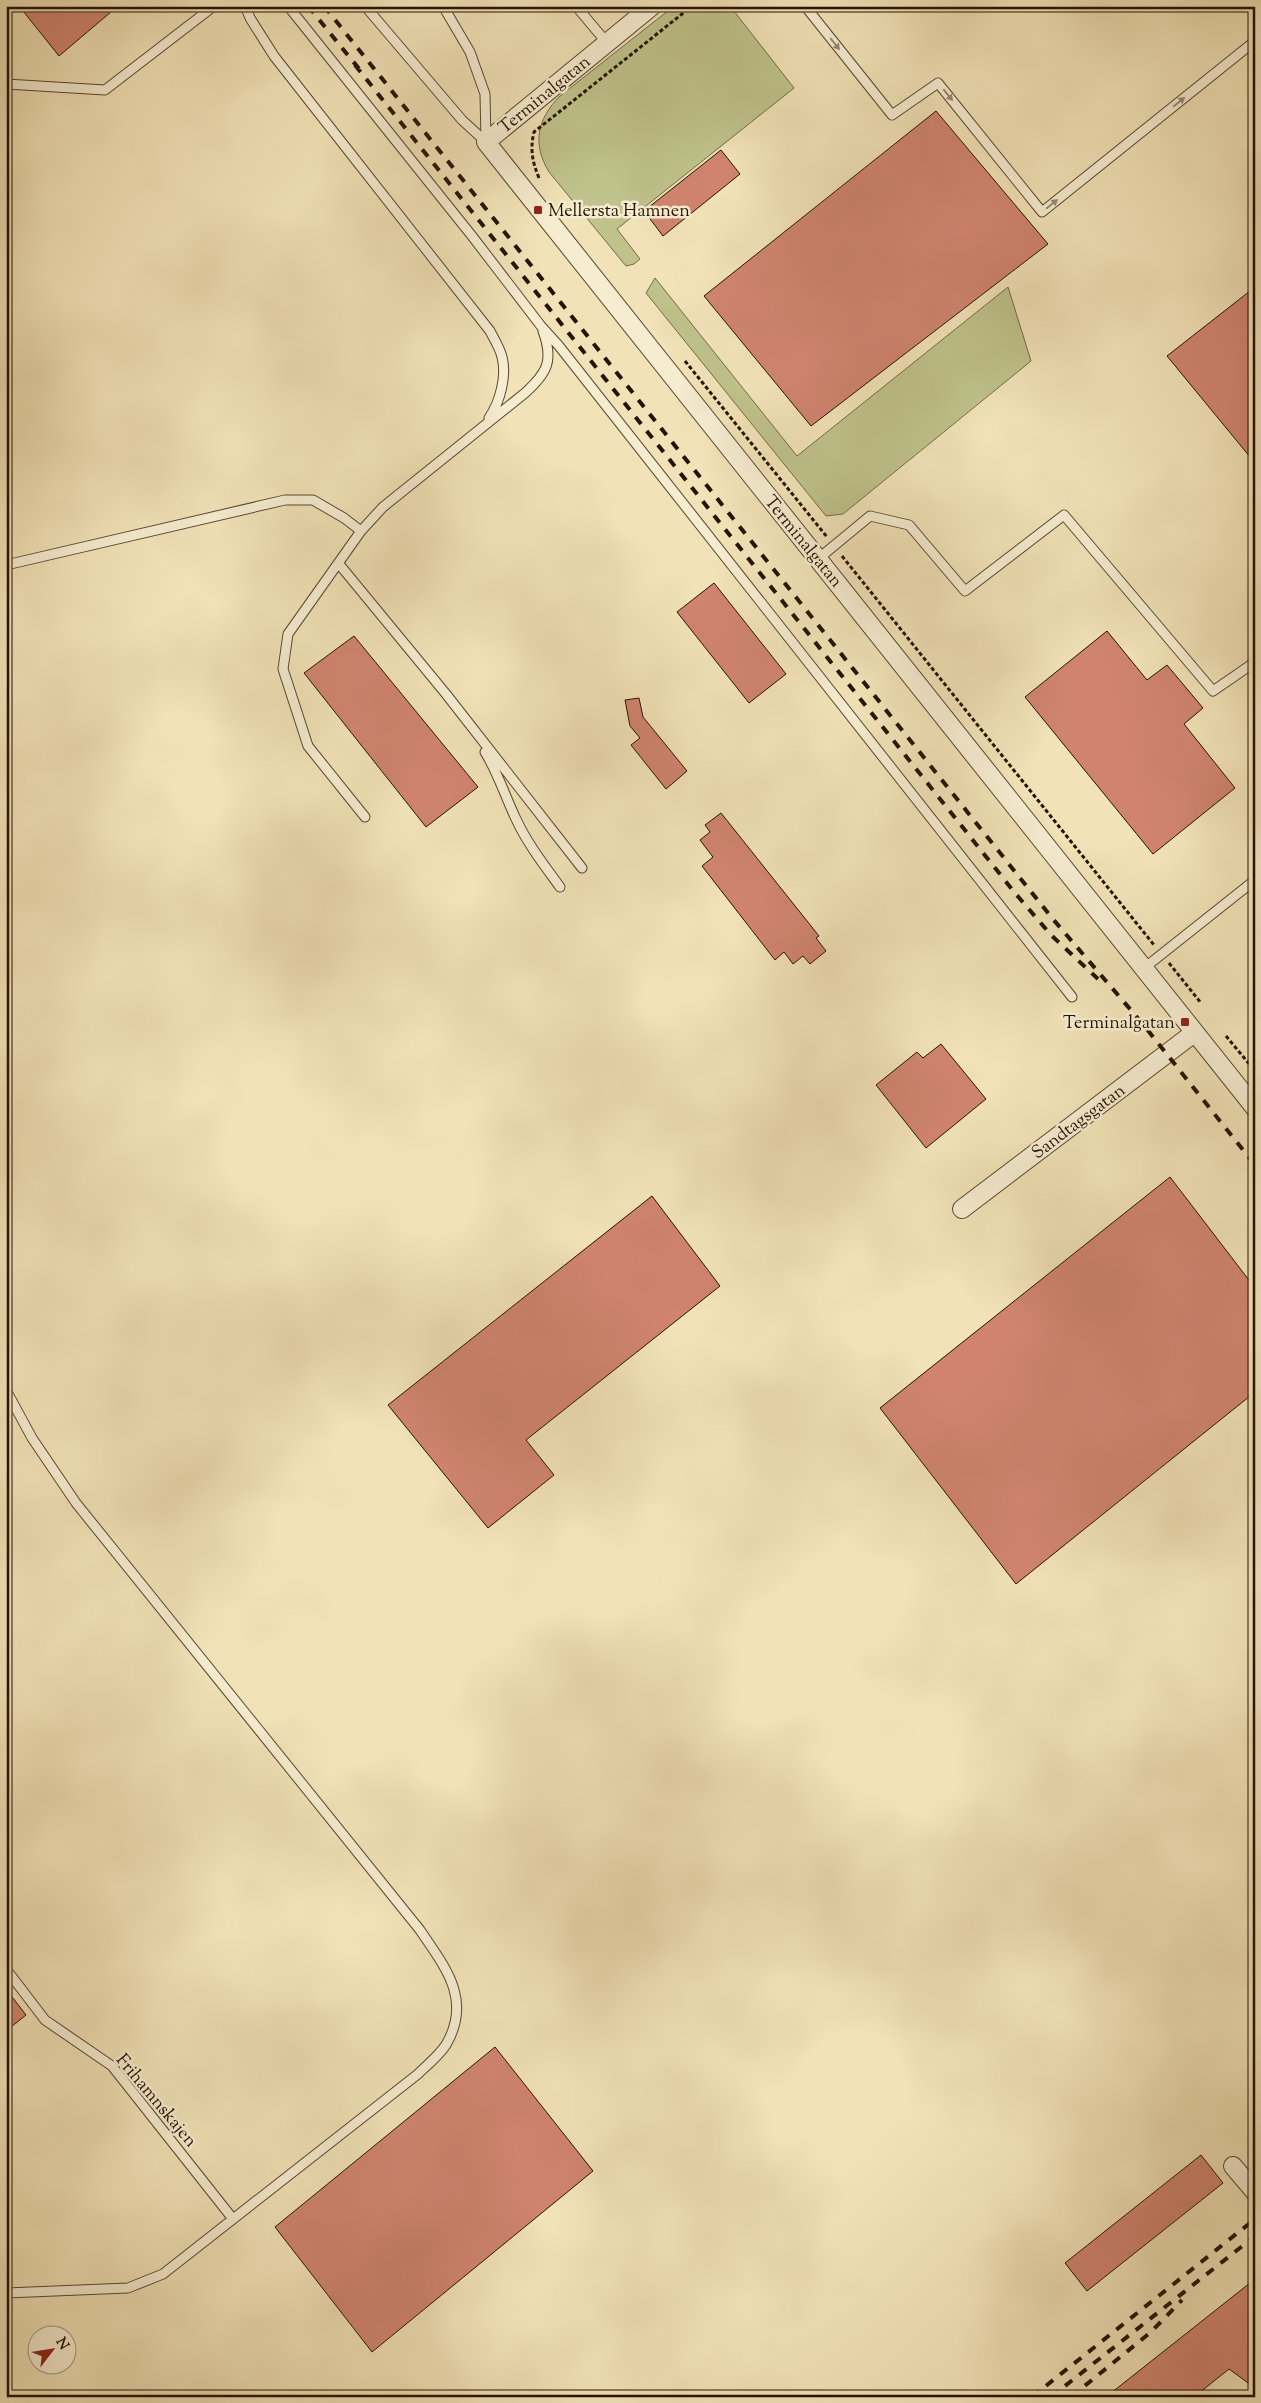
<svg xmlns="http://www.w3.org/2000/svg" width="1261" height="2403" font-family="'Sorts Mill Goudy',serif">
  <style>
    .green { fill: #bfc28b; stroke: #726a46 }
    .building { fill: #d08470; stroke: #251200 }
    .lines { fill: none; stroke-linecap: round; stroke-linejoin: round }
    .lane-casing { stroke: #58462e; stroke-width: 11 }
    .street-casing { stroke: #58462e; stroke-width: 20 }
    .path { stroke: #251200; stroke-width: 3; stroke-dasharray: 4 2.5; stroke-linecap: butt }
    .lane { stroke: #f6ecd0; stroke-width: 9 }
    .street { stroke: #f6ecd0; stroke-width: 18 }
    .rail { stroke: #251200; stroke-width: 4; stroke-dasharray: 9 9; stroke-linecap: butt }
    .oneway { fill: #988a72 }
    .poi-dot { fill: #8f2418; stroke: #f6ecd0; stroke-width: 2 }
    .labels { text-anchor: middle; stroke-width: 5; stroke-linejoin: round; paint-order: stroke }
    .street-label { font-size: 18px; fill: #251200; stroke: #f6ecd0 }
    .poi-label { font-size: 18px; fill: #251200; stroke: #f6ecd0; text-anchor: start }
  </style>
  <rect width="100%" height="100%" fill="#f1e2b7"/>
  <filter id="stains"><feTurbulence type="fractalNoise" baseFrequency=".004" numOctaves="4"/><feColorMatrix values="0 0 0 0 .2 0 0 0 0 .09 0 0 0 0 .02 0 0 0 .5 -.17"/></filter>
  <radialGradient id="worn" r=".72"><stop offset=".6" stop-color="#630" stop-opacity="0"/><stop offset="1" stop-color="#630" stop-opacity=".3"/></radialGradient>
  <path class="green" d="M 674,6 L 730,6 L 794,88 L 617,229 L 640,259 L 634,264 L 626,266 L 549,172 C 532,144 537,119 560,96 Z
    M 655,278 L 797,456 L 1008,287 L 1031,361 L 843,514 L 826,516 L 646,293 Z"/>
  <path class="building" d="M 19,6 L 118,6 L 59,56 Z
    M 936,111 L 1048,244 L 811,426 L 704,296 Z
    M 721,150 L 740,174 L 663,236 L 644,211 Z
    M 1255,287 L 1255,463 L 1167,356 Z
    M 714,583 L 786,674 L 749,703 L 677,612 Z
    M 1107,631 L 1147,680 L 1167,665 L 1203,708 L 1184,724 L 1235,788 L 1153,854 L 1025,697 Z
    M 354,636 L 478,787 L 426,827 L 304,673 Z
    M 639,698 L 643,717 L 687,771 L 666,789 L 631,745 L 640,738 L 630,726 L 625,700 Z
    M 721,813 L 819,936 L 816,938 L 826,951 L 810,964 L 803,956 L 793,964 L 784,952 L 775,960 L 702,866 L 713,857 L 700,840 L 710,832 L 705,825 Z
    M 941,1044 L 986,1099 L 926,1148 L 876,1085 L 917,1052 L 923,1058 Z
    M 1170,1177 L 1255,1288 L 1255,1392 L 1016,1584 L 880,1408 Z
    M 652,1196 L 720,1286 L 526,1440 L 554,1475 L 488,1528 L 388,1405 Z
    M 6,1989 L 26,2015 L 6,2031 Z
    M 495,2047 L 593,2171 L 372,2352 L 275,2227 Z
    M 1201,2155 L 1223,2183 L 1087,2291 L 1065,2263 Z
    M 1255,2279 L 1255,2388 L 1229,2369 L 1194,2397 L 1106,2397 Z"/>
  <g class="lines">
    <g class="lane-casing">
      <path id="lane" d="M 245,6 L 250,18 L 274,56 L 490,331 C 494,339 500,348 502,357 C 507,376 500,402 489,418
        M 288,6 L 472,236 L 541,326 L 559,346 L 1072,997
        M 365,6 L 462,120 L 486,142 L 485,94 L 470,52 L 443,6
        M 576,6 L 607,43
        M 805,6 L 892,115 L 938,83 L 1042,212 L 1255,41
        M 6,84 L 105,90 L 214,6
        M 818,559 L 870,516 L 909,525 L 965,591 L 1064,515 L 1213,691 L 1255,662
        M 339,564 L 446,694 L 582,868
        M 6,565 L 285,500 L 313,500 L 344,518 L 361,531
        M 485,752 C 498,773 505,796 516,819 C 527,843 544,865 560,887
        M 365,817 L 308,746 L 283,669 L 288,634 L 361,531 L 383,507 L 525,393 C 547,373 554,361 543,331
        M 1143,969 L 1250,884 L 1255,883
        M 6,1390 L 32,1438 L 76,1503 L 420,1930 C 444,1966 472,1998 447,2043 C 441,2054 427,2065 418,2074 L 163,2274 L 128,2288 L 6,2293
        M 6,1969 L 45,2020 L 112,2066 L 233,2219"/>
    </g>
    <g class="street-casing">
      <path id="street" d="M 652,6 L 486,142 L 1255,1108
        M 962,1209 L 1194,1033
        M 1233,2166 L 1255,2192"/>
    </g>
    <path class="path" d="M 539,178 C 532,161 530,149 534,132 L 692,6
      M 685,361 L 827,537
      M 842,556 L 1154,945
      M 1169,963 L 1201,1003
      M 1226,1036 L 1255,1071
      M 1252,1132 L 1255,1136"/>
    <use href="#lane" class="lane"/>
    <use href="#street" class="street"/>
    <path class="rail" d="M 308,6 L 360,70
      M 324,6 L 1052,918 L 1142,1023 L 1255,1165
      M 355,65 L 1015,893 L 1051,935 L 1098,979
      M 1032,2397 L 1255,2219
      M 1051,2397 L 1255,2236
      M 1071,2397 L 1151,2332 L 1182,2300"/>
  </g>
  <defs><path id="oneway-solid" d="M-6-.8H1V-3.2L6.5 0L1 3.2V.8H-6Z" transform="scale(1.25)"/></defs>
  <g class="oneway">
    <use href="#oneway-solid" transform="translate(835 44) rotate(51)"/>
    <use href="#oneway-solid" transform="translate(948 95) rotate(51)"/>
    <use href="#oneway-solid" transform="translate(1179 102) rotate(-39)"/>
    <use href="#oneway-solid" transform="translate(1052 204) rotate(-39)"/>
  </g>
  <g class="poi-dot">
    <rect x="533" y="205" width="10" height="10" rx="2.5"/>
    <rect x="1180" y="1017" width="10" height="10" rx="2.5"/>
  </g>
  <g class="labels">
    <g class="street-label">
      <text transform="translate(544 94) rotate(-39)" y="6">Terminalgatan</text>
      <text transform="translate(804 541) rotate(51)" y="6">Terminalgatan</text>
      <text transform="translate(1078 1121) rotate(-37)" y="6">Sandtagsgatan</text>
      <text transform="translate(157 2100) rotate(50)" y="6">Frihamnskajen</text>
    </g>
    <g class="poi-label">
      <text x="548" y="216">Mellersta Hamnen</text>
      <text x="1175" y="1028" text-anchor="end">Terminalgatan</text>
    </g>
  </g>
  <rect width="1261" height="2403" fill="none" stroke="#f1e2b7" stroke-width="25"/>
  <rect x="8" y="8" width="1246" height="2388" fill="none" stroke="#251200" stroke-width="2.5"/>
  <rect x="12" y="12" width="1236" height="2378" fill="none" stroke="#251200"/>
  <g transform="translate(52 2350) rotate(59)"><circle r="24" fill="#f6ecd0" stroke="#a2957d"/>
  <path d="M0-4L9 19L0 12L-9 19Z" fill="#8f2418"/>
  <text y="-8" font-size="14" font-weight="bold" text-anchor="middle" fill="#251200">N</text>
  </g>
  <rect width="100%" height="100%" filter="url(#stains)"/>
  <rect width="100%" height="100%" fill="url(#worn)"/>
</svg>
